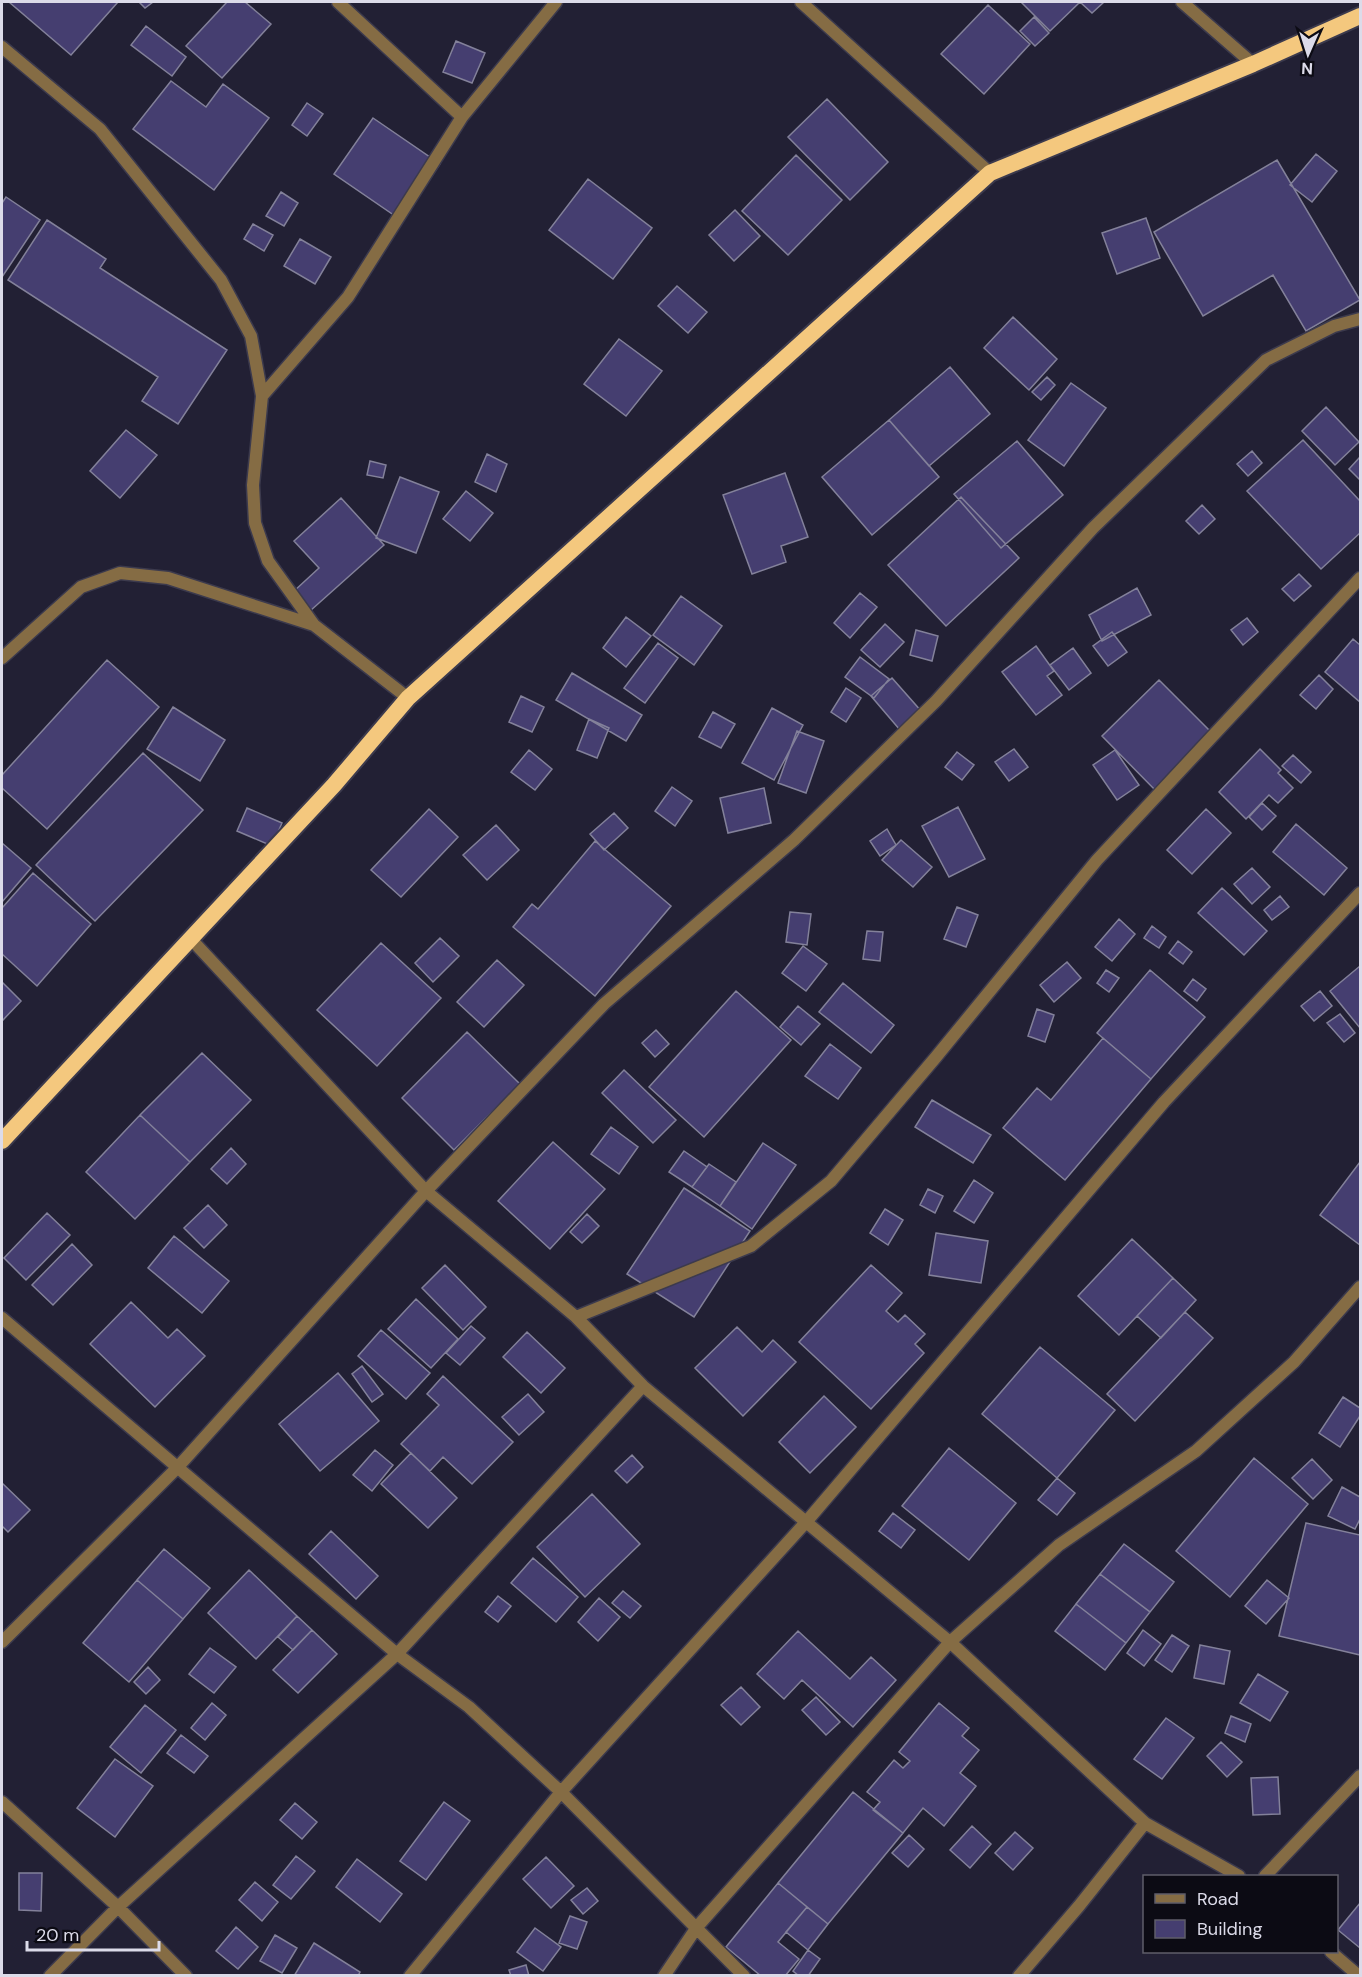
<svg xmlns="http://www.w3.org/2000/svg" width="1362" height="1977" font-family="'DM Sans',sans-serif">
  <style>
    .building { fill: #453e70; stroke: #83819a; stroke-width: 1.5 }
    .lines { fill: none; stroke-linecap: round; stroke-linejoin: round }
    .minor-casing { stroke: #3c3a4d; stroke-width: 15 }
    .trunk-casing { stroke: #3c3a4d; stroke-width: 20 }
    .minor { stroke: #856c44; stroke-width: 12 }
    .trunk { stroke: #f4c87e; stroke-width: 16 }
  </style>
  <rect width="100%" height="100%" fill="#222034"/>
  <path class="building" d="M 9,2 L 118,2 L 71,55 Z
    M 139,2 L 153,2 L 145,8 Z
    M 227,2 L 245,2 L 271,24 L 222,78 L 186,46 Z
    M 1021,2 L 1080,2 L 1050,31 Z
    M 1080,2 L 1104,2 L 1092,13 Z
    M 988,5 L 1030,44 L 984,94 L 941,54 Z
    M 1034,17 L 1049,33 L 1035,46 L 1020,31 Z
    M 146,26 L 186,57 L 172,76 L 131,45 Z
    M 456,41 L 485,53 L 472,83 L 443,72 Z
    M 171,81 L 206,107 L 223,84 L 269,118 L 214,190 L 133,129 Z
    M 827,99 L 888,162 L 850,200 L 788,137 Z
    M 307,103 L 323,114 L 307,136 L 292,125 Z
    M 373,118 L 440,164 L 401,220 L 334,174 Z
    M 1316,154 L 1337,171 L 1312,202 L 1290,185 Z
    M 796,155 L 842,200 L 788,255 L 742,211 Z
    M 1277,160 L 1360,300 L 1306,331 L 1273,275 L 1203,316 L 1154,232 Z
    M 588,179 L 652,228 L 613,279 L 549,230 Z
    M 281,192 L 298,203 L 284,226 L 266,216 Z
    M 6,197 L 40,220 L 2,277 L 2,203 Z
    M 735,210 L 760,236 L 734,261 L 709,235 Z
    M 1146,218 L 1160,258 L 1117,274 L 1102,233 Z
    M 47,220 L 106,259 L 100,268 L 227,350 L 178,424 L 142,401 L 158,377 L 8,280 Z
    M 253,224 L 273,235 L 264,251 L 244,239 Z
    M 300,239 L 331,257 L 315,284 L 284,266 Z
    M 677,286 L 707,312 L 688,333 L 658,306 Z
    M 1013,317 L 1057,359 L 1029,390 L 984,348 Z
    M 619,339 L 662,371 L 626,416 L 584,384 Z
    M 950,367 L 990,414 L 929,466 L 889,420 Z
    M 1047,377 L 1055,385 L 1041,400 L 1032,392 Z
    M 1071,383 L 1106,408 L 1064,466 L 1028,440 Z
    M 1326,407 L 1359,442 L 1335,465 L 1302,431 Z
    M 889,420 L 939,477 L 872,535 L 822,477 Z
    M 126,430 L 157,455 L 120,498 L 90,471 Z
    M 1303,440 L 1360,501 L 1360,533 L 1321,569 L 1247,491 Z
    M 1017,441 L 1063,495 L 1001,548 L 954,494 Z
    M 1252,451 L 1262,463 L 1248,476 L 1237,464 Z
    M 487,454 L 507,464 L 496,492 L 475,482 Z
    M 1360,457 L 1360,480 L 1349,469 Z
    M 370,461 L 386,465 L 383,478 L 367,475 Z
    M 785,473 L 808,537 L 781,546 L 786,562 L 752,574 L 723,495 Z
    M 400,477 L 439,492 L 416,553 L 376,538 Z
    M 466,491 L 493,513 L 470,541 L 443,519 Z
    M 961,497 L 1019,558 L 946,626 L 888,565 Z
    M 341,498 L 384,545 L 310,611 L 293,592 L 319,568 L 294,541 Z
    M 1202,505 L 1215,519 L 1199,534 L 1186,521 Z
    M 1299,574 L 1311,586 L 1294,601 L 1282,589 Z
    M 1137,588 L 1151,615 L 1102,641 L 1089,615 Z
    M 860,593 L 877,607 L 850,638 L 834,623 Z
    M 681,596 L 722,626 L 694,665 L 653,635 Z
    M 626,617 L 651,636 L 626,667 L 603,648 Z
    M 1247,618 L 1258,632 L 1243,645 L 1231,630 Z
    M 885,624 L 904,642 L 880,667 L 861,650 Z
    M 916,630 L 938,636 L 932,661 L 910,655 Z
    M 1112,632 L 1127,652 L 1108,666 L 1093,646 Z
    M 1353,639 L 1360,645 L 1360,702 L 1325,672 Z
    M 658,643 L 678,658 L 645,703 L 624,688 Z
    M 1036,646 L 1054,671 L 1047,676 L 1062,695 L 1036,715 L 1002,672 Z
    M 1073,648 L 1091,673 L 1069,690 L 1050,665 Z
    M 860,657 L 889,679 L 874,698 L 845,677 Z
    M 107,660 L 159,707 L 47,829 L 2,788 L 2,775 Z
    M 572,673 L 642,715 L 626,741 L 556,700 Z
    M 1319,675 L 1333,689 L 1316,709 L 1300,695 Z
    M 892,678 L 922,712 L 900,730 L 871,696 Z
    M 1159,680 L 1216,737 L 1158,793 L 1102,736 Z
    M 846,688 L 861,698 L 846,722 L 831,712 Z
    M 521,696 L 544,707 L 532,732 L 509,722 Z
    M 173,707 L 225,740 L 200,781 L 147,749 Z
    M 772,708 L 803,725 L 774,780 L 742,763 Z
    M 713,712 L 735,724 L 721,748 L 699,737 Z
    M 589,719 L 609,728 L 597,758 L 577,750 Z
    M 797,731 L 824,741 L 806,793 L 778,783 Z
    M 1014,749 L 1028,767 L 1009,781 L 995,762 Z
    M 1260,749 L 1281,770 L 1278,773 L 1293,788 L 1278,803 L 1269,795 L 1246,819 L 1219,792 Z
    M 529,750 L 552,769 L 535,790 L 511,772 Z
    M 1115,750 L 1139,785 L 1117,800 L 1093,765 Z
    M 957,752 L 974,765 L 962,780 L 945,767 Z
    M 143,753 L 203,810 L 95,921 L 36,865 Z
    M 1293,755 L 1311,772 L 1301,783 L 1282,766 Z
    M 672,787 L 692,801 L 675,826 L 655,811 Z
    M 764,788 L 771,823 L 728,833 L 720,798 Z
    M 1262,803 L 1276,816 L 1262,830 L 1249,817 Z
    M 958,807 L 985,859 L 949,877 L 922,826 Z
    M 247,808 L 282,823 L 272,846 L 237,831 Z
    M 429,809 L 458,837 L 401,897 L 371,870 Z
    M 1206,809 L 1231,833 L 1192,874 L 1167,850 Z
    M 614,813 L 628,828 L 604,850 L 590,834 Z
    M 1296,824 L 1347,868 L 1324,895 L 1273,852 Z
    M 496,825 L 519,850 L 487,880 L 463,855 Z
    M 887,829 L 896,845 L 880,856 L 870,841 Z
    M 901,840 L 932,867 L 913,887 L 882,860 Z
    M 595,841 L 671,906 L 595,996 L 513,927 L 532,904 L 538,909 Z
    M 2,843 L 31,868 L 2,902 Z
    M 1252,868 L 1270,887 L 1252,904 L 1234,884 Z
    M 33,873 L 91,924 L 37,986 L 2,954 L 2,908 Z
    M 1222,888 L 1267,931 L 1244,955 L 1198,913 Z
    M 1280,896 L 1289,907 L 1272,920 L 1264,910 Z
    M 957,907 L 978,915 L 966,947 L 944,939 Z
    M 790,912 L 811,914 L 807,945 L 786,942 Z
    M 1119,919 L 1135,934 L 1112,961 L 1095,947 Z
    M 1152,926 L 1166,937 L 1159,948 L 1144,938 Z
    M 867,931 L 883,932 L 880,961 L 863,959 Z
    M 440,938 L 459,956 L 433,982 L 415,963 Z
    M 1178,941 L 1192,952 L 1183,964 L 1169,953 Z
    M 381,943 L 441,998 L 377,1066 L 317,1010 Z
    M 803,946 L 827,964 L 806,991 L 782,973 Z
    M 497,960 L 524,985 L 484,1027 L 457,1002 Z
    M 1067,962 L 1081,978 L 1054,1002 L 1040,985 Z
    M 1360,966 L 1360,1028 L 1330,991 Z
    M 1106,970 L 1119,978 L 1109,992 L 1097,983 Z
    M 1150,970 L 1205,1017 L 1151,1079 L 1097,1033 Z
    M 1193,979 L 1206,989 L 1197,1001 L 1184,991 Z
    M 2,982 L 21,1001 L 2,1021 Z
    M 843,983 L 894,1025 L 871,1053 L 819,1012 Z
    M 736,991 L 791,1040 L 704,1137 L 649,1087 Z
    M 1320,991 L 1332,1006 L 1314,1021 L 1301,1006 Z
    M 798,1006 L 820,1024 L 801,1045 L 780,1027 Z
    M 1037,1009 L 1054,1015 L 1045,1042 L 1028,1036 Z
    M 1340,1014 L 1355,1033 L 1344,1042 L 1327,1023 Z
    M 656,1030 L 669,1044 L 655,1057 L 642,1043 Z
    M 467,1032 L 520,1084 L 454,1150 L 402,1098 Z
    M 1103,1038 L 1151,1079 L 1065,1180 L 1003,1128 L 1037,1088 L 1051,1100 Z
    M 830,1044 L 861,1068 L 838,1099 L 805,1076 Z
    M 202,1053 L 251,1100 L 190,1162 L 140,1115 Z
    M 624,1070 L 676,1120 L 653,1143 L 602,1093 Z
    M 932,1100 L 991,1135 L 973,1163 L 915,1127 Z
    M 140,1115 L 190,1162 L 135,1219 L 86,1172 Z
    M 611,1127 L 638,1147 L 619,1174 L 591,1154 Z
    M 553,1142 L 605,1189 L 550,1249 L 498,1201 Z
    M 763,1143 L 796,1165 L 752,1229 L 720,1206 Z
    M 231,1148 L 246,1164 L 227,1184 L 211,1169 Z
    M 684,1151 L 707,1167 L 692,1187 L 669,1172 Z
    M 1360,1162 L 1360,1245 L 1320,1215 Z
    M 709,1164 L 736,1182 L 720,1206 L 692,1187 Z
    M 974,1180 L 993,1193 L 974,1223 L 954,1211 Z
    M 684,1188 L 750,1231 L 694,1317 L 627,1274 Z
    M 928,1189 L 943,1196 L 935,1213 L 920,1205 Z
    M 208,1205 L 227,1225 L 204,1248 L 184,1228 Z
    M 885,1209 L 903,1220 L 888,1245 L 870,1233 Z
    M 47,1213 L 70,1235 L 26,1280 L 4,1258 Z
    M 587,1214 L 599,1226 L 582,1243 L 570,1232 Z
    M 936,1233 L 988,1241 L 981,1283 L 929,1275 Z
    M 174,1236 L 229,1281 L 202,1313 L 148,1268 Z
    M 1132,1239 L 1173,1278 L 1119,1335 L 1078,1296 Z
    M 72,1244 L 92,1265 L 53,1305 L 32,1285 Z
    M 445,1265 L 486,1307 L 463,1330 L 422,1288 Z
    M 871,1265 L 902,1293 L 886,1311 L 898,1322 L 905,1315 L 925,1334 L 915,1344 L 924,1353 L 871,1409 L 799,1342 Z
    M 1173,1278 L 1196,1300 L 1161,1338 L 1137,1316 Z
    M 416,1299 L 458,1339 L 431,1368 L 388,1329 Z
    M 131,1302 L 168,1338 L 177,1329 L 205,1356 L 155,1407 L 90,1344 Z
    M 1185,1312 L 1213,1338 L 1135,1421 L 1107,1394 Z
    M 471,1326 L 485,1338 L 460,1365 L 446,1353 Z
    M 737,1327 L 762,1352 L 773,1340 L 796,1362 L 743,1416 L 695,1368 Z
    M 381,1330 L 430,1373 L 406,1399 L 358,1356 Z
    M 527,1332 L 565,1368 L 541,1393 L 503,1357 Z
    M 1040,1347 L 1115,1410 L 1057,1478 L 982,1414 Z
    M 362,1366 L 383,1394 L 372,1402 L 352,1374 Z
    M 338,1373 L 379,1421 L 320,1471 L 279,1424 Z
    M 443,1376 L 513,1442 L 472,1484 L 443,1457 L 430,1471 L 401,1444 L 439,1405 L 427,1394 Z
    M 528,1394 L 544,1412 L 519,1435 L 502,1417 Z
    M 824,1396 L 856,1427 L 810,1473 L 779,1442 Z
    M 1343,1397 L 1360,1408 L 1360,1416 L 1340,1447 L 1319,1433 Z
    M 949,1448 L 1016,1503 L 969,1560 L 902,1506 Z
    M 375,1450 L 393,1465 L 372,1491 L 353,1475 Z
    M 411,1453 L 457,1498 L 428,1528 L 381,1484 Z
    M 632,1455 L 643,1467 L 627,1483 L 615,1471 Z
    M 1254,1458 L 1308,1504 L 1230,1597 L 1176,1551 Z
    M 1312,1459 L 1332,1480 L 1313,1499 L 1292,1478 Z
    M 1057,1478 L 1075,1493 L 1057,1515 L 1038,1500 Z
    M 2,1483 L 30,1510 L 8,1532 L 2,1526 Z
    M 1342,1487 L 1360,1497 L 1360,1519 L 1355,1529 L 1328,1516 Z
    M 592,1494 L 640,1544 L 585,1597 L 537,1547 Z
    M 893,1513 L 915,1530 L 901,1548 L 879,1531 Z
    M 1306,1523 L 1360,1535 L 1360,1655 L 1279,1636 Z
    M 331,1531 L 378,1576 L 356,1599 L 309,1554 Z
    M 1124,1544 L 1174,1582 L 1150,1612 L 1100,1574 Z
    M 164,1549 L 210,1588 L 183,1619 L 137,1580 Z
    M 533,1558 L 578,1597 L 556,1622 L 511,1583 Z
    M 249,1570 L 297,1616 L 256,1659 L 208,1613 Z
    M 1100,1574 L 1150,1612 L 1126,1643 L 1076,1604 Z
    M 137,1580 L 183,1619 L 129,1682 L 83,1643 Z
    M 1267,1580 L 1289,1598 L 1266,1624 L 1245,1606 Z
    M 623,1591 L 641,1606 L 630,1618 L 612,1603 Z
    M 498,1596 L 511,1606 L 498,1622 L 485,1612 Z
    M 599,1598 L 620,1617 L 598,1641 L 578,1622 Z
    M 1076,1604 L 1126,1643 L 1105,1670 L 1055,1631 Z
    M 297,1616 L 312,1630 L 293,1650 L 278,1637 Z
    M 312,1630 L 337,1654 L 298,1693 L 273,1670 Z
    M 1143,1630 L 1161,1644 L 1144,1666 L 1127,1653 Z
    M 798,1631 L 850,1679 L 871,1657 L 896,1680 L 853,1727 L 802,1680 L 784,1699 L 757,1674 Z
    M 1172,1635 L 1189,1646 L 1172,1672 L 1155,1660 Z
    M 1200,1645 L 1230,1651 L 1224,1684 L 1194,1678 Z
    M 210,1648 L 236,1667 L 214,1693 L 189,1674 Z
    M 148,1667 L 160,1680 L 146,1694 L 134,1682 Z
    M 1258,1674 L 1288,1692 L 1270,1721 L 1240,1703 Z
    M 741,1687 L 760,1707 L 741,1725 L 721,1705 Z
    M 816,1697 L 840,1722 L 826,1735 L 802,1710 Z
    M 212,1703 L 226,1715 L 205,1740 L 191,1728 Z
    M 939,1703 L 969,1728 L 962,1736 L 979,1750 L 960,1773 L 976,1786 L 944,1826 L 923,1808 L 903,1833 L 873,1810 L 880,1802 L 867,1792 L 894,1760 L 903,1768 L 910,1761 L 899,1752 Z
    M 145,1705 L 176,1730 L 141,1773 L 110,1747 Z
    M 1231,1716 L 1251,1724 L 1245,1742 L 1225,1733 Z
    M 1166,1718 L 1194,1738 L 1162,1779 L 1134,1759 Z
    M 181,1735 L 208,1756 L 194,1773 L 167,1753 Z
    M 1221,1742 L 1242,1762 L 1227,1777 L 1207,1756 Z
    M 115,1759 L 153,1786 L 115,1837 L 77,1808 Z
    M 1278,1777 L 1280,1814 L 1253,1815 L 1251,1778 Z
    M 853,1792 L 903,1833 L 828,1924 L 778,1883 Z
    M 444,1802 L 470,1821 L 426,1880 L 400,1861 Z
    M 295,1803 L 317,1822 L 302,1839 L 280,1820 Z
    M 972,1826 L 991,1844 L 970,1868 L 950,1850 Z
    M 1015,1832 L 1033,1848 L 1013,1870 L 995,1853 Z
    M 909,1835 L 924,1849 L 908,1867 L 892,1853 Z
    M 296,1856 L 315,1871 L 291,1899 L 273,1885 Z
    M 546,1857 L 574,1886 L 551,1908 L 523,1879 Z
    M 357,1859 L 402,1894 L 380,1922 L 336,1887 Z
    M 19,1873 L 42,1873 L 41,1911 L 19,1910 Z
    M 255,1882 L 278,1902 L 262,1921 L 239,1900 Z
    M 778,1883 L 807,1907 L 778,1942 L 799,1959 L 785,1976 L 761,1976 L 726,1947 Z
    M 587,1888 L 598,1901 L 583,1914 L 571,1900 Z
    M 1360,1903 L 1360,1948 L 1338,1930 Z
    M 807,1907 L 828,1924 L 808,1950 L 786,1932 Z
    M 570,1916 L 587,1922 L 577,1949 L 559,1943 Z
    M 236,1927 L 258,1947 L 238,1969 L 216,1951 Z
    M 535,1928 L 561,1947 L 543,1971 L 517,1952 Z
    M 275,1935 L 297,1948 L 282,1973 L 260,1961 Z
    M 314,1943 L 360,1972 L 358,1976 L 294,1976 Z
    M 808,1950 L 820,1959 L 808,1976 L 799,1976 L 793,1971 Z
    M 526,1965 L 529,1976 L 511,1976 L 509,1970 Z"/>
  <g class="lines">
    <g class="minor-casing">
      <path id="minor" d="M 338,2 L 462,117
        M 801,2 L 990,173
        M 1182,2 L 1253,64
        M 2,47 L 100,129 L 221,280 L 251,336 L 262,396 L 253,485 L 255,523 L 268,561 L 314,625 L 408,698
        M 262,396 L 348,297 L 462,117 L 556,2
        M 2,658 L 81,587 L 120,573 L 168,578 L 314,625
        M 191,939 L 426,1191 L 576,1317 L 643,1386 L 950,1642 L 1145,1823 L 1239,1876
        M 576,1317 L 751,1246 L 831,1181 L 936,1057 L 1097,860 L 1360,578
        M 2,1318 L 397,1654 L 469,1707 L 561,1792 L 744,1976
        M 2,1642 L 177,1468 L 426,1191 L 604,1004 L 794,840 L 936,701 L 1093,528 L 1266,360 L 1334,326 L 1360,319
        M 2,1802 L 118,1907 L 186,1976
        M 1265,1876 L 1360,1776
        M 1331,1952 L 1359,1976
        M 50,1976 L 118,1907 L 397,1654 L 643,1386
        M 410,1976 L 561,1792 L 807,1521 L 1164,1102 L 1360,893
        M 664,1976 L 697,1927 L 950,1642 L 1059,1545 L 1196,1451 L 1294,1362 L 1360,1287
        M 1019,1976 L 1079,1906 L 1145,1823"/>
    </g>
    <g class="trunk-casing">
      <path id="trunk" d="M 2,1141 L 334,785 L 408,698 L 990,173 L 1253,64 L 1360,16"/>
    </g>
    <use href="#minor" class="minor"/>
    <use href="#trunk" class="trunk"/>
  </g>
  <rect width="1362" height="1977" fill="none" stroke="#dcdbe9" stroke-width="6"/>
  <rect x="1143" y="1875" width="195" height="78" fill="#0c0b14" stroke="#5f5e69" stroke-width="1.5"/>
  <rect x="1155" y="1894" width="30" height="9" fill="#856c44" stroke="#5f5e69" stroke-width="1.5"/>
  <text x="1197" y="1905" font-size="18" fill="#dcdbe9">Road</text>
  <rect x="1155" y="1920" width="30" height="18" fill="#453e70" stroke="#5f5e69" stroke-width="1.5"/>
  <text x="1197" y="1935" font-size="18" fill="#dcdbe9">Building</text>
  <g transform="translate(1308 54) rotate(183)" stroke="#0c0b14" stroke-width="4.5" paint-order="stroke">
  <path d="M0-4.5L10 22L0 15L-10 22Z" fill="#dcdbe9"/>
  <text y="-9" font-size="16" font-weight="bold" text-anchor="middle" fill="#dcdbe9">N</text>
  </g>
  <path d="M27 1941v9h132v-9" fill="none" stroke="#dcdbe9" stroke-width="3"/>
  <text x="36" y="1941" font-size="18" fill="#dcdbe9" stroke="#0c0b14" stroke-width="4.5" paint-order="stroke">20 m</text>
</svg>
